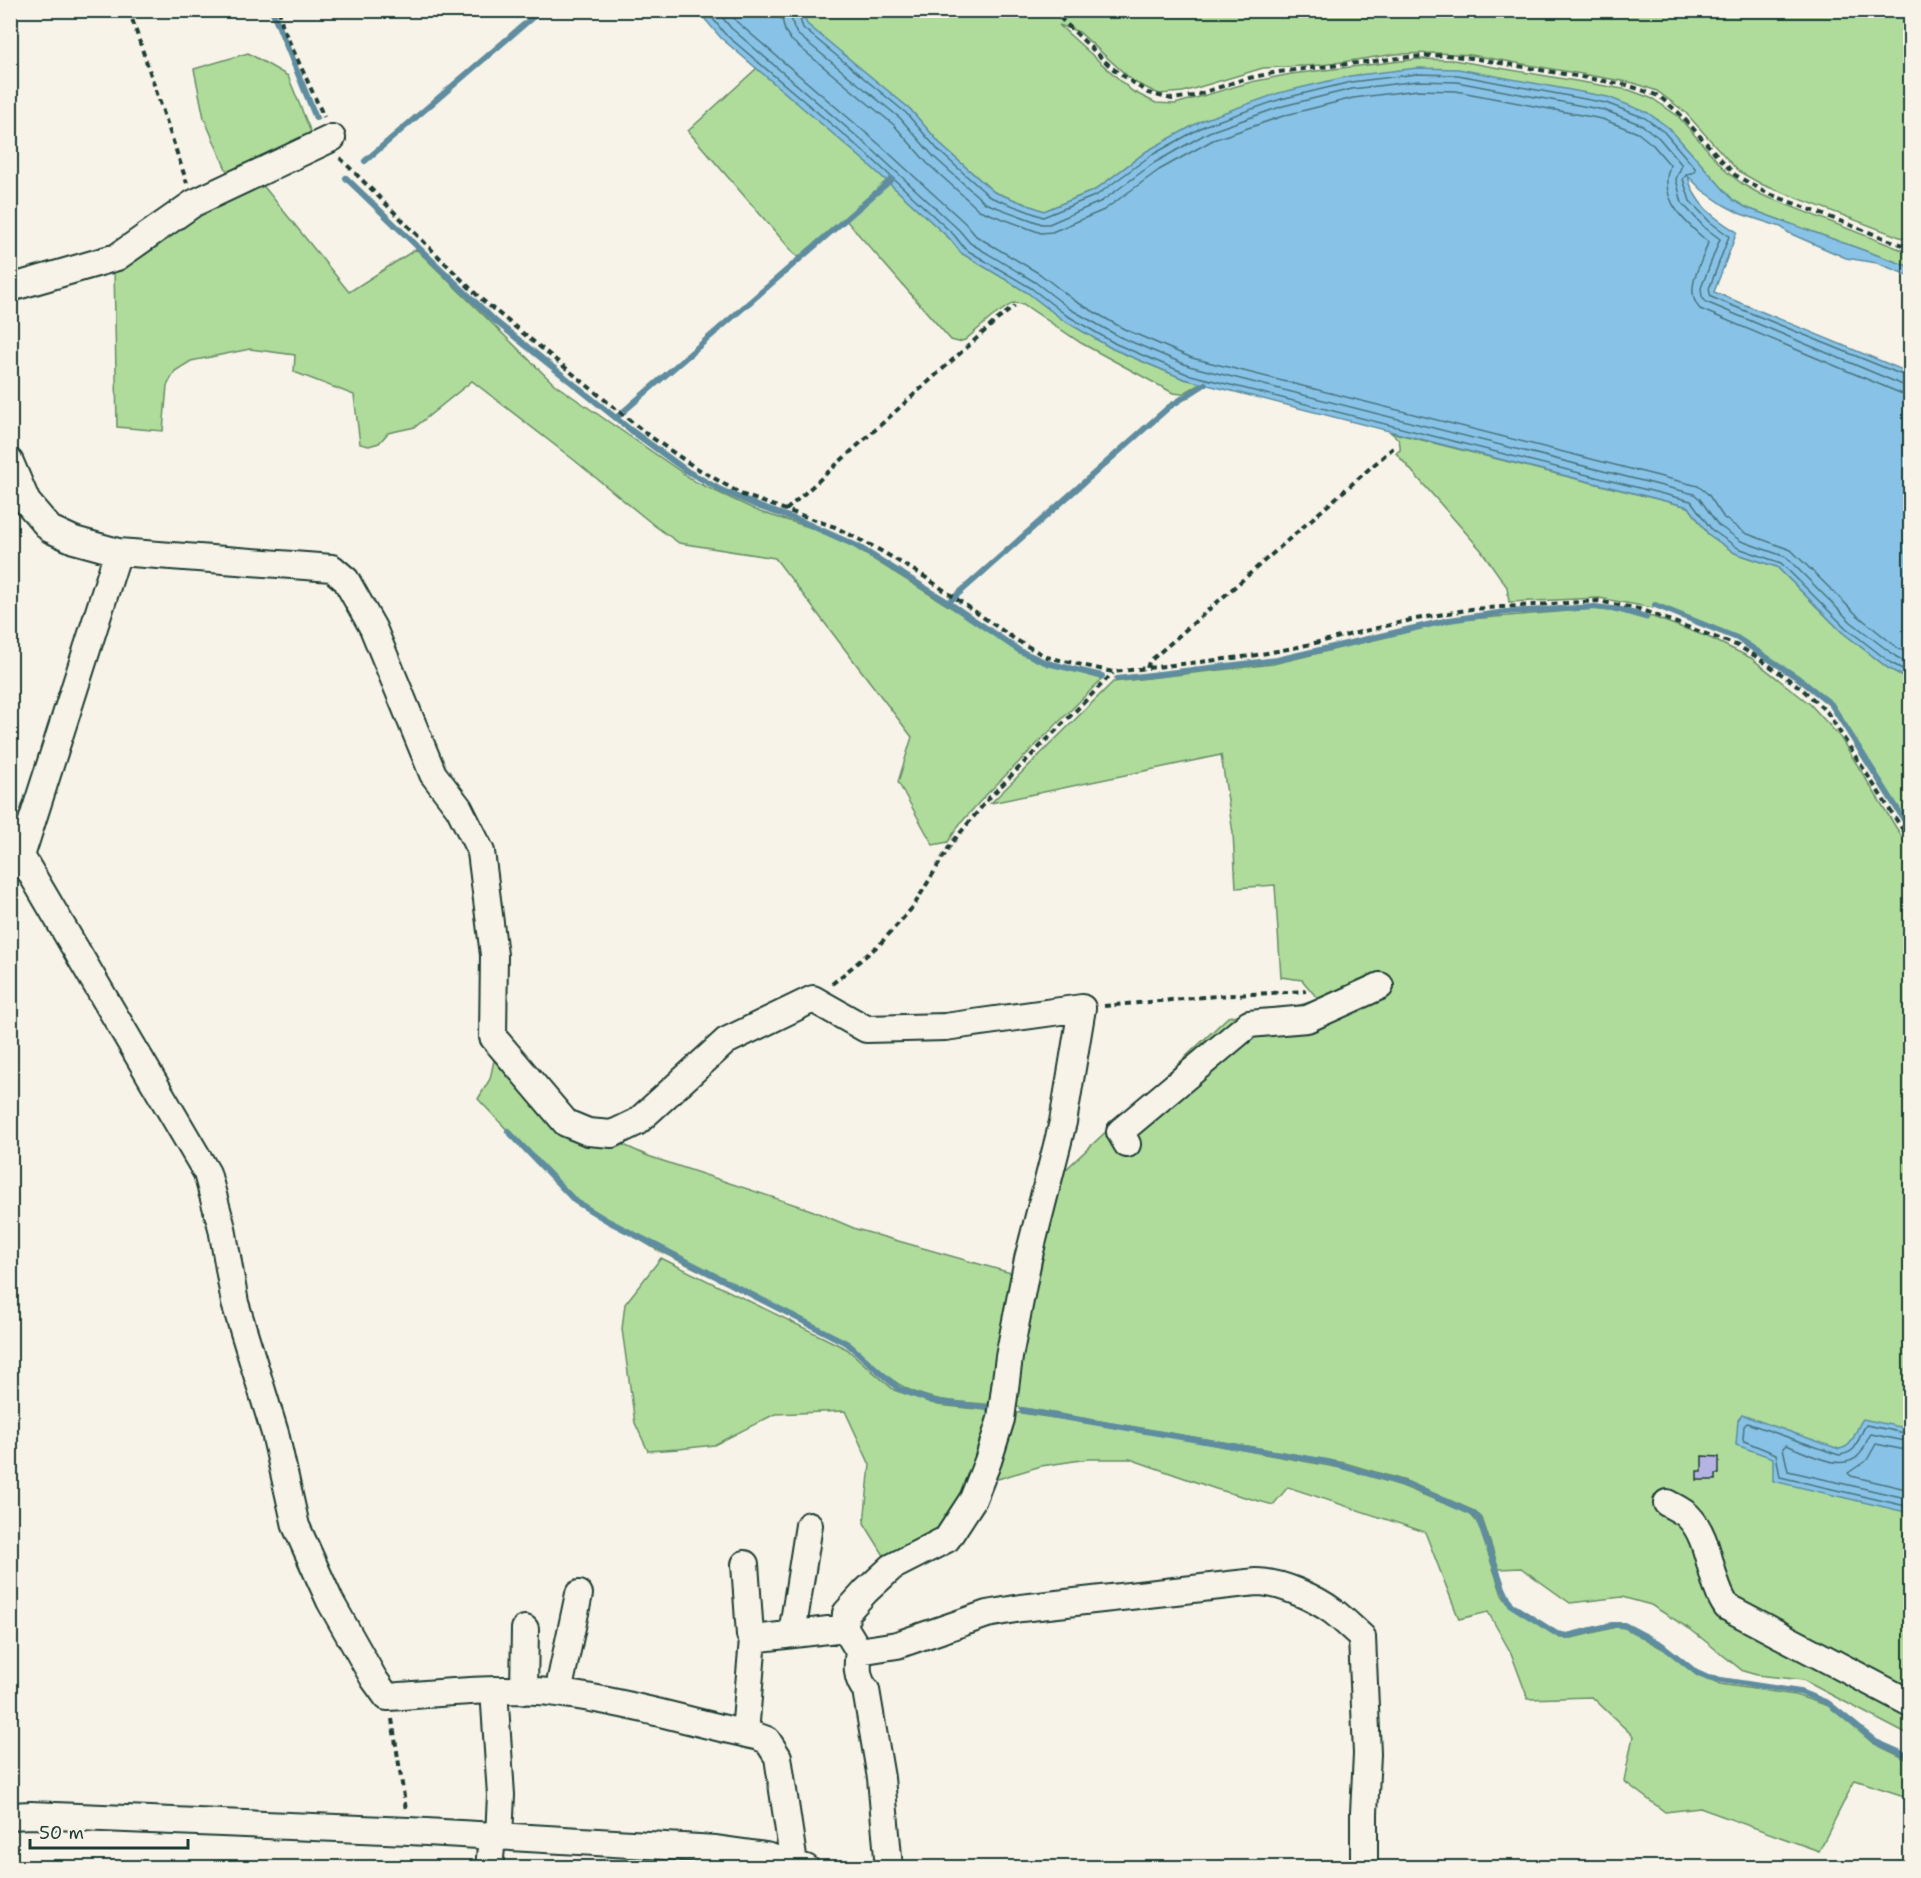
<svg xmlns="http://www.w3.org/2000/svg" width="1921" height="1878" font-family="'Shantell Sans',sans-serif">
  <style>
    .green { fill: #afdc9a; stroke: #678c67; stroke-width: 1.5 }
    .water { fill: #88c3e7; stroke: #5e8d9f; stroke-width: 1.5 }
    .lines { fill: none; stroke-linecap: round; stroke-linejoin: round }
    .shore { stroke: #49737c; stroke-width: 1.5 }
    .stream { stroke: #5e8d9f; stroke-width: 6 }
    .building { fill: #b4b3e4; stroke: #1f3d34; stroke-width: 1.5 }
    .minor-casing { stroke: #1f3d34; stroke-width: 30 }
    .path { stroke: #1f3d34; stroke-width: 4; stroke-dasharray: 6 4.5; stroke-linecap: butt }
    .minor { stroke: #f7f3e8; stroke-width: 26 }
  </style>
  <rect width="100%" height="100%" fill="#f7f3e8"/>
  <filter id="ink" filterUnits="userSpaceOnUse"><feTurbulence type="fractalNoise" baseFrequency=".0167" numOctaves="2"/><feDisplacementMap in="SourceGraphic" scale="12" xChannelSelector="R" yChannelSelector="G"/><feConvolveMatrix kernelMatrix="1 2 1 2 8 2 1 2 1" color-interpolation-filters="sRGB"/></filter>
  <g filter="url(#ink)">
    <path class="green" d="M 802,11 L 1910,11 L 1910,241 L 1763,185 L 1738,171 L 1685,112 L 1657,91 L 1634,83 L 1471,55 L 1437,53 L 1396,54 L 1322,65 L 1263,68 L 1183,92 L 1159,94 L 1134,82 L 1079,32 L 1059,25 L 1132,91 L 1156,103 L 1175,104 L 1251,82 L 1291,74 L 1418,59 L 1453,60 L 1629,90 L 1653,99 L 1678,116 L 1727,172 L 1744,185 L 1762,195 L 1910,253 L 1910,267 L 1747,208 L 1733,200 L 1669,128 L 1147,151 L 1095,190 L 1044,211 L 994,192 L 943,147 L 910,109 L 806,24 Z
      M 248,53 L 288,76 L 314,140 L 231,181 L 204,118 L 194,69 Z
      M 757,68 L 866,162 L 950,239 L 961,253 L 1028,293 L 1063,320 L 1113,349 L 1184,379 L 1202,383 L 1182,394 L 1173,393 L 1081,343 L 1023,304 L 1013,303 L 992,317 L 965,340 L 958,342 L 951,340 L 845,219 L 798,258 L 688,131 Z
      M 257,178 L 349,292 L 416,249 L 554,384 L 696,482 L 760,512 L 809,527 L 849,544 L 1037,661 L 1102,679 L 983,798 L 959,825 L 948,842 L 933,845 L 898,782 L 912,737 L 775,558 L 679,543 L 655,526 L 574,460 L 472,381 L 415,427 L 388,433 L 379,443 L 369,446 L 360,444 L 354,395 L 294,372 L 295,355 L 250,349 L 191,361 L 175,371 L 167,386 L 163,431 L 117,427 L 114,266 Z
      M 1390,432 L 1689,507 L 1708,534 L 1735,553 L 1777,567 L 1842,632 L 1888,668 L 1910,680 L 1910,829 L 1831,704 L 1798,678 L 1737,638 L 1655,605 L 1653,608 L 1599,598 L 1509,602 L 1507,587 L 1481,550 L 1396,453 L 1400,450 C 1401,441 1398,438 1390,432 Z
      M 1593,609 L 1620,612 L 1647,620 L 1650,616 L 1708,637 L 1751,658 L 1810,704 L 1840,737 L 1910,850 L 1910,1736 L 1803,1680 L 1757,1675 L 1743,1671 L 1690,1629 L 1651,1605 L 1622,1597 L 1570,1603 L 1521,1568 L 1499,1569 L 1482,1518 L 1474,1511 L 1406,1481 L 1345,1463 L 1011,1406 L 1061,1174 L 1228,1017 C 1258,1009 1290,1011 1318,999 L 1302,980 L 1281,977 L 1275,885 L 1236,888 L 1233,833 L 1221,755 L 991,803 L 1113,682 L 1273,664 L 1458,620 Z
      M 496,1051 L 553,1113 L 648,1156 L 811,1210 L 856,1229 L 1018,1275 L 996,1405 C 965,1402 930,1403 902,1386 C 881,1374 861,1352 839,1338 L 657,1250 L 576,1201 L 563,1189 L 478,1099 L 490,1079 Z
      M 661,1258 L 847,1349 L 894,1390 L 938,1405 L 995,1411 L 956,1518 L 888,1562 L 864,1523 L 870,1465 L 845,1411 L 775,1414 L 714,1445 L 679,1449 L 648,1451 L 635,1423 L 622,1329 L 625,1304 Z
      M 1014,1412 L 1129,1429 L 1346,1469 L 1402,1486 L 1470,1514 L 1478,1523 L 1502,1595 L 1508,1604 L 1560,1638 L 1572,1638 L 1616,1627 L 1625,1628 L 1665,1650 L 1699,1676 L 1720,1684 L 1795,1695 L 1829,1706 L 1873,1743 L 1910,1761 L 1910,1798 L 1855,1780 L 1819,1851 L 1700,1808 L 1665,1812 L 1624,1781 L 1633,1736 L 1592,1697 L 1528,1699 L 1511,1653 L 1488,1612 L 1459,1619 L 1425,1532 L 1288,1487 L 1273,1505 L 1216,1489 L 1130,1459 L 1088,1459 L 1041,1466 L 988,1482 Z"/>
    <path class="water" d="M 698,11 L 802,11 L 807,24 L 910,109 L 943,147 L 994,192 L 1044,211 L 1095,190 L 1147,151 L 1203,120 L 1279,93 L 1350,76 L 1417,68 L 1458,69 L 1608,97 L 1648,113 L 1669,128 L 1733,200 L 1747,208 L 1910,267 L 1910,276 L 1877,263 L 1846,258 L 1789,233 L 1781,227 L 1741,214 L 1724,205 L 1702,190 L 1688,176 C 1694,204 1714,218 1737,232 L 1714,292 L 1910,373 L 1910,680 L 1888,668 L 1842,632 L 1777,567 L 1735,553 L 1708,534 L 1689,507 L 1184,379 L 1113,349 L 1063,320 L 1028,293 L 961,253 L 950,239 L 866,162 L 721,38 Z
      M 1742,1415 L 1839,1449 C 1855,1447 1854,1430 1863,1419 L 1910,1429 L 1910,1513 L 1773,1481 L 1773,1458 L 1736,1445 L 1738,1420 Z"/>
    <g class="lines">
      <path class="shore" d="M 706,10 L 725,34 L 870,157 L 954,235 L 965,249 L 1031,288 L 1066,315 L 1116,344 L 1187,374 L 1691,501 L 1712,530 L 1738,548 L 1781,563 L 1846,628 L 1891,663 L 1910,673
        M 716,10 L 731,28 L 875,152 L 959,230 L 970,243 L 1035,282 L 1070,309 L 1120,337 L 1189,366 L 1694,494 L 1700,499 L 1718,525 L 1741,541 L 1786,557 L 1851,622 L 1895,656 L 1910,665
        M 728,10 L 737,22 L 880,145 L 965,223 L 976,236 L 1040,274 L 1075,301 L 1124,329 L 1192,358 L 1698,486 L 1708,494 L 1724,518 L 1745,533 L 1791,550 L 1857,615 L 1899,649 L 1910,654
        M 780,10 L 785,31 L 791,40 L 894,125 L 927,163 L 979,210 L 1041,233 L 1052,232 L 1104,210 L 1159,170 L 1213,140 L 1286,115 L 1353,98 L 1418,90 L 1456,91 L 1602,119 L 1638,133 L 1653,145 L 1670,165 C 1669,169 1667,174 1667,179 C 1665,207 1690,226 1708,242 C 1703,263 1682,289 1700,309 L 1900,393 L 1910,395
        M 789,10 L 794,28 L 797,34 L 900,118 L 934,157 L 985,203 L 1042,224 L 1049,224 L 1102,201 L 1154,163 L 1209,132 L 1283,106 L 1352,89 L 1418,81 L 1457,82 L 1604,110 L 1642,125 L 1659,138 L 1682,165 L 1676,179 L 1682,203 L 1704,227 L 1720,239 L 1701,288 L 1702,297 L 1706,302 L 1903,385 L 1910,386
        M 797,10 L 803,28 L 906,113 L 939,151 L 990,197 L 1043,217 L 1097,195 L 1150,156 L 1206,125 L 1281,99 L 1351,82 L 1417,74 L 1458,75 L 1606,103 L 1645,118 L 1664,132 L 1695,168 L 1695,172 L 1687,174 L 1683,179 L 1690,201 L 1710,222 L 1729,236 L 1709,289 L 1711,297 L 1910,378
        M 1910,1434 L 1866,1425 C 1856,1440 1860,1452 1839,1455 L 1747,1423 L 1744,1426 L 1743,1439 L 1744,1441 L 1776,1454 L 1780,1477 L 1910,1507
        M 1910,1442 L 1871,1434 C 1866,1440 1865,1449 1859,1455 C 1842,1474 1806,1452 1786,1445 L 1783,1448 L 1788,1471 L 1910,1499
        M 1910,1451 L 1876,1444 L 1867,1460 L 1848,1473 L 1851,1476 L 1910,1490"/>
      <path class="stream" d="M 272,10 L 316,118
        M 365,161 L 541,10
        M 346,178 L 494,320 L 632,431 L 687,471 L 721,490 L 760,507 L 801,521 L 857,546 L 943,599 L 1020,651 L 1047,663 L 1102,676
        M 616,418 L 892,179
        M 949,602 L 1169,407 L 1205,384
        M 1655,605 L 1737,638 L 1798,678 L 1831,704 L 1910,829
        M 1117,679 L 1277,660 L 1449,620 L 1506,612 L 1595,607 L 1621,610 L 1646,617
        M 508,1131 L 575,1201 L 608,1221 L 848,1344 L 899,1389 L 932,1401 L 992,1408
        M 1022,1410 L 1328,1462 L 1409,1485 L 1470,1512 L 1478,1517 L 1503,1588 L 1511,1605 L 1557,1634 L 1567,1636 L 1612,1625 L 1624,1625 L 1662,1645 L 1697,1673 L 1708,1678 L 1800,1692 L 1828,1703 L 1876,1742 L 1910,1757"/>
    </g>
    <path class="building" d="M 1702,1456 L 1719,1457 L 1719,1474 L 1716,1474 L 1716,1480 L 1697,1480 L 1697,1471 L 1702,1471 Z"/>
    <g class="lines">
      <g class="minor-casing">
        <path id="minor" d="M 10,288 L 117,257 L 194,203 L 332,138
          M 10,462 L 27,502 L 50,529 L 74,540 L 118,552 L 332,568 L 346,580 L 373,628 L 433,774 L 459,808 L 481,852 L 494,955 L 493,1037 L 566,1123 L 588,1132 L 612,1134 L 637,1122 L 726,1041 L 813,999 L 866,1029 L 945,1027 L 1082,1008 L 1063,1122 L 1028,1259 L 1009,1357 L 1001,1419 L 988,1461 L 973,1499 L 947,1539 L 892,1567 L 866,1591 L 846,1613 L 845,1628 L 859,1651 C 857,1665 856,1679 866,1690 L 881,1778 L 889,1868
          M 21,856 L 207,1173 L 222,1228 L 235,1303 L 275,1433 L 296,1526 L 330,1601 L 374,1679 L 387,1697 C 444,1693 501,1686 558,1693 C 625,1701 690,1722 756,1736 L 767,1740 L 778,1757 L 794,1864
          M 10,862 L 21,856 L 118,552
          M 1127,1144 L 1120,1132 L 1249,1024 L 1307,1019 L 1380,986
          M 1667,1503 C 1674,1507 1683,1511 1688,1516 C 1712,1540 1708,1580 1727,1607 L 1910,1703
          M 745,1564 L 750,1635 L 753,1639
          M 792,1634 L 809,1525
          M 859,1651 L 897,1645 L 987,1614 L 1021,1608 L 1256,1582 C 1281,1582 1315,1598 1334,1612 C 1344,1620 1353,1629 1362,1637 L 1367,1754 L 1364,1813 L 1364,1868
          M 494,1690 L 501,1795 L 499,1837
          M 524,1691 L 525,1629
          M 558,1693 L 579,1594
          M 745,1733 L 753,1639 L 845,1628
          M 10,1816 L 31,1815 L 409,1831 L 716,1849 L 766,1856 L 806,1868
          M 489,1868 L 492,1837"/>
      </g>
      <path class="path" d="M 129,10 L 187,183
        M 279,10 L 283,28 L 324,117
        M 1052,10 L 1112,68 L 1148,93 L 1172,99 L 1193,96 L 1244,79 L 1278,72 L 1409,57 L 1446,55 L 1478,59 L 1627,85 L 1659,96 L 1679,113 L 1735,175 L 1767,193 L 1910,248
        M 340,158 L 481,299 L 648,435 L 693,466 L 743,495 L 835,527 L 876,548 L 925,577 L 1016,640 L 1047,657 L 1113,672 L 1251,656 L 1298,647 L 1411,620 L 1471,609 L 1598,601 L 1639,609 L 1736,645 L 1757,657 L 1801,688 L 1827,712 L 1910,841
        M 786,510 L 997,320 L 1015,306
        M 1147,668 L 1149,662 L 1393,448
        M 832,984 L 880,944 L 913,907 L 951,844 L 989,798 L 1113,673
        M 1104,1006 L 1216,996 L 1306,991
        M 392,1719 L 406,1810"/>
      <use href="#minor" class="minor"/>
    </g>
  </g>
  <rect width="1921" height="1878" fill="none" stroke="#f7f3e8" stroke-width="36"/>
  <rect x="18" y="18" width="1885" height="1842" fill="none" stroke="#1f3d34" stroke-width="2" filter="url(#ink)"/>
  <path d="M30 1839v9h158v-9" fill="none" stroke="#1f3d34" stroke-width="3"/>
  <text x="39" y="1839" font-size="18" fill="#1f3d34" stroke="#f7f3e8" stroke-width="4.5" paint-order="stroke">50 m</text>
</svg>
